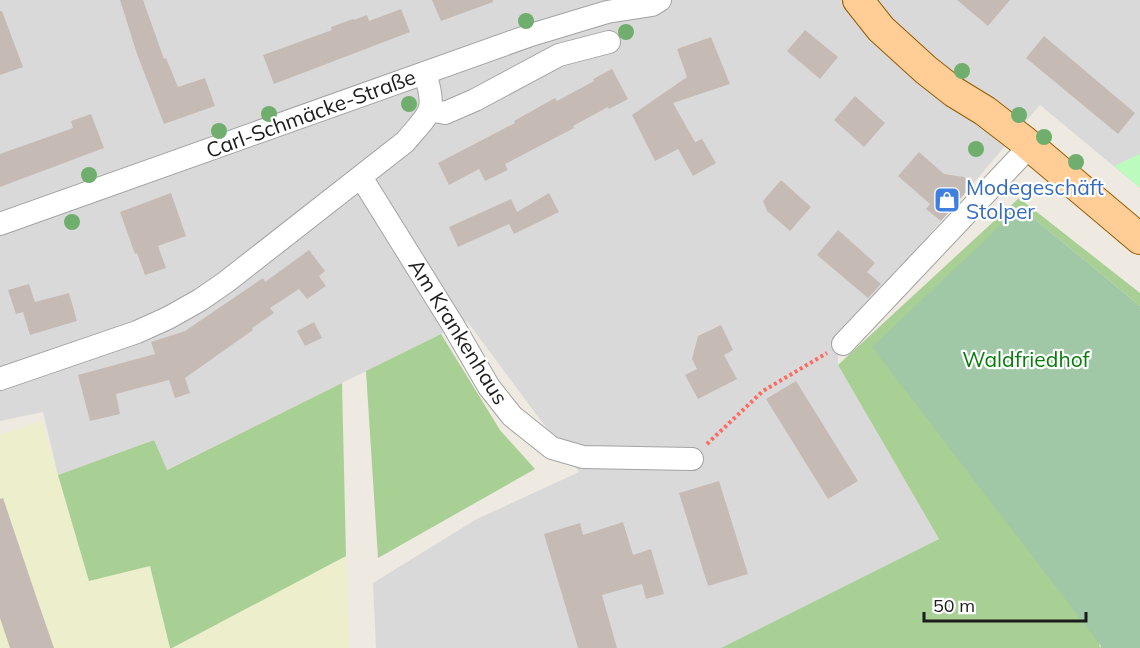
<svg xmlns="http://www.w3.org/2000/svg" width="1140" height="648" font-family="Mulish,sans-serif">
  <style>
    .residential { fill: #dad9d9 }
    .farmland { fill: #edeecb }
    .forest { fill: #a8cf94 }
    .cemetery { fill: #a1c8a6 }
    .park { fill: #bbfbbd }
    .building { fill: #c6bbb4 }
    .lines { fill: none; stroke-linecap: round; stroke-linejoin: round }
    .minor-casing { stroke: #a3a3a3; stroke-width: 24 }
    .major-casing { stroke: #945d00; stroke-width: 32 }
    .path { stroke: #ff6b61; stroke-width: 4; stroke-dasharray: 3 3; stroke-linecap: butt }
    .minor { stroke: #fff; stroke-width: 22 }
    .major { stroke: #ffcd95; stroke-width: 30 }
    .tree { fill: #6fae6c }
    .labels { text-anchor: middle; stroke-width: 4.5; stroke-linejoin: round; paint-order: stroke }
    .street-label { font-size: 21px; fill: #1c1c1c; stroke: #fff }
    .shop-label { font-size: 21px; fill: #366cbe; stroke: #fff; text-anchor: start }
    .park-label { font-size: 21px; fill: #077d0c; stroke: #fff }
  </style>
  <rect width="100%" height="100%" fill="#eee9e1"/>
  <path class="residential" d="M 0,0 L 1140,0 L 1140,188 L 1040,105 L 838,342 L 838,365 L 939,539 L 721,648 L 376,648 L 373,583 L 475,520 L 579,472 L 467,321 L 166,470 L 154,440 L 58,475 L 43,412 L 0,421 Z"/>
  <path class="farmland" d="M 42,421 L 89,581 L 150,566 L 170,648 L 0,648 L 0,434 Z
    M 346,556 L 349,648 L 172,648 Z"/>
  <path class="forest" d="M 1019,198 L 1140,293 L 1140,306 L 1020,207 L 1100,648 L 721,648 L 939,539 L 838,365 Z
    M 441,334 L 500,430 L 535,469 L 378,558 L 366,371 Z
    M 342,383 L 346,556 L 172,648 L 170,648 L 150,566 L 89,581 L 58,475 L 154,440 L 167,470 Z"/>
  <path class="cemetery" d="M 1020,207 L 1140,306 L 1140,648 L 1100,648 L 1101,646 L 872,347 Z"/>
  <path class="park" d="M 1140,154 L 1140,188 L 1114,166 Z"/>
  <path class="building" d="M 120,0 L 143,0 L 164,59 L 166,58 L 178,87 L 205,78 L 215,106 L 164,124 L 137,54 Z
    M 432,0 L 493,0 L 493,2 L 441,21 Z
    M 957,0 L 1010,0 L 988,26 Z
    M 401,9 L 410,32 L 274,84 L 263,55 L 332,30 L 331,27 L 353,19 L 354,20 L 367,15 L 369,21 Z
    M 0,11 L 2,11 L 23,67 L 0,75 Z
    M 805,30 L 838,57 L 820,79 L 787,51 Z
    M 1044,36 L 1135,113 L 1118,134 L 1026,58 Z
    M 711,37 L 730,84 L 673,103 L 695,142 L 702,139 L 716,163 L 693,176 L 678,149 L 655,161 L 632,115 L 687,77 L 677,49 Z
    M 612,69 L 628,99 L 609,109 L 608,107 L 573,126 L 574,128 L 505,164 L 508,170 L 485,181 L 479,169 L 449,185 L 438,163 L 515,123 L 514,121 L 555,98 L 557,101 L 594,81 L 593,79 Z
    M 855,96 L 885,123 L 864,147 L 834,120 Z
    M 91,114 L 104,148 L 0,187 L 0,154 L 73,128 L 71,121 Z
    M 919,152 L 944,174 L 964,177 L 972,185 L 941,221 L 926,209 L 930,204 L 898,176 Z
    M 781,180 L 811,207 L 790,231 L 767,211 L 763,201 Z
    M 171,193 L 186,236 L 158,246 L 166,268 L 145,275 L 137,253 L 135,254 L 120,212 Z
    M 549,193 L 559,212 L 514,234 L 509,224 L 458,247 L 449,227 L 511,199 L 517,212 Z
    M 838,230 L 875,263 L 867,272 L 881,284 L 868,298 L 817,255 Z
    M 309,250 L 325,271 L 319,276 L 326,286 L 307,299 L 299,289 L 270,308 L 274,313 L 252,328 L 253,330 L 185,378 L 190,393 L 175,398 L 169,380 L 116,394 L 120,414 L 90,421 L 78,375 L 155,354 L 151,342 L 185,331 L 263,278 L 265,282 Z
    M 29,284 L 35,302 L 69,293 L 77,321 L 30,335 L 23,312 L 16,314 L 8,290 Z
    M 314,322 L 322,338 L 305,346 L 297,331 Z
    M 721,325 L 733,350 L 724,355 L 737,379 L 698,399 L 685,375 L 697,369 L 692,359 L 698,336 Z
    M 796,381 L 858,481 L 828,499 L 766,399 Z
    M 719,481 L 748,574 L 708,586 L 679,493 Z
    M 3,498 L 36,596 L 54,648 L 10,648 L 0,618 L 0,499 Z
    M 623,522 L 633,555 L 651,549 L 664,594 L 646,599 L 642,584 L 602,595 L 617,648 L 578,648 L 544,534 L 580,523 L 583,535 Z"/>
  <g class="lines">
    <g class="minor-casing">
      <path id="minor" d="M 429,110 L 445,113 L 475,100 L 559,55 L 609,42
        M 361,177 L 453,325 L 489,387 L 512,416 L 552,448 L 583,457 L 692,459
        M 0,224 L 531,35 L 607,12 L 652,5 L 660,0
        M 843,344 L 1030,146
        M 0,379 L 137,332 L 168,318 L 200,300 L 226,282 L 405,142 C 430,112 437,113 425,73"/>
    </g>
    <g class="major-casing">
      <path id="major" d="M 858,0 L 881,29 L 926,70 L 954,92 L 985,111 L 1024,141 L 1140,239"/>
    </g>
    <path class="path" d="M 707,444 L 763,391 L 827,353"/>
    <use href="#minor" class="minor"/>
    <use href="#major" class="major"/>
  </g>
  <g class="tree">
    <circle cx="526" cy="21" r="8"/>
    <circle cx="626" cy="32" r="8"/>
    <circle cx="962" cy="71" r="8"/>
    <circle cx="409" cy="104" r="8"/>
    <circle cx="269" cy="114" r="8"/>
    <circle cx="1019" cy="115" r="8"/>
    <circle cx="219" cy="131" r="8"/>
    <circle cx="1044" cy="137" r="8"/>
    <circle cx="976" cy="149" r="8"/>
    <circle cx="1076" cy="162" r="8"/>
    <circle cx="89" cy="175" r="8"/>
    <circle cx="72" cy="222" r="8"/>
  </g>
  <defs>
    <g id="shop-square" transform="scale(1.35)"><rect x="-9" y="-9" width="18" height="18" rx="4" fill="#3f7fe0" stroke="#fff"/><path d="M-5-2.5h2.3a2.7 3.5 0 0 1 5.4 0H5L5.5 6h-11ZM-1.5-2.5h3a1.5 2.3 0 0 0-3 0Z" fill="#fff"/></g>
  </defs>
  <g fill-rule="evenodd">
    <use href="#shop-square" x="947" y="200"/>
  </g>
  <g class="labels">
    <g class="street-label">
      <text transform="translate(311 114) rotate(-20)" y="7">Carl-Schmäcke-Straße</text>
      <text transform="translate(458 332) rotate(58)" y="7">Am Krankenhaus</text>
    </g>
    <g class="shop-label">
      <text x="966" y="195">Modegeschäft<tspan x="966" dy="24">Stolper</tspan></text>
    </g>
    <g class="park-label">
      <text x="1026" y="367">Waldfriedhof</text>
    </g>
  </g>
  <path d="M924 612v9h162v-9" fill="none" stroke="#1c1c1c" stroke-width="3"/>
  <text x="933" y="612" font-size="18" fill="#1c1c1c" stroke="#ffffff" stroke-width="4.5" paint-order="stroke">50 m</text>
</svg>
